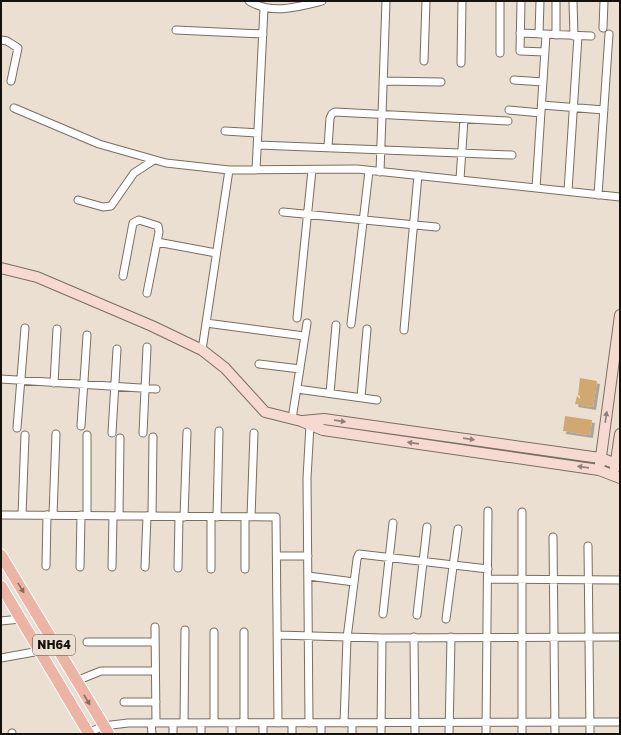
<svg xmlns="http://www.w3.org/2000/svg" width="621" height="735" font-family="'Golos Text',sans-serif">
  <style>
    .building { fill: #d1a870; filter: url(#shadow) }
    .lines { fill: none; stroke-linecap: round; stroke-linejoin: round }
    .street-casing { stroke: #786e62; stroke-width: 9 }
    .secondary-casing { stroke: #786e62; stroke-width: 12 }
    .primary-casing { stroke: #fff; stroke-width: 13 }
    .street { stroke: #fff; stroke-width: 7 }
    .secondary { stroke: #f6dad2; stroke-width: 10 }
    .primary { stroke: #ecb4a5; stroke-width: 11 }
    .oneway { fill: #918079 }
    .oneway2 { fill: #8b6b60 }
    .labels { text-anchor: middle; stroke-width: 3; stroke-linejoin: round; paint-order: stroke }
    .shield { fill: #eadfd1; stroke: #554f47; stroke-width: 1 }
    .shield-label { font-size: 12px; font-weight: bold; fill: #15110c }
  </style>
  <defs>
    <filter id="shadow"><feDropShadow dx="3" dy="3" stdDeviation="0" flood-color="#0004"/></filter>
  </defs>
  <rect width="100%" height="100%" fill="#eadfd1"/>
  <path class="building" d="M 580,378 L 597,381 L 593,407 L 575,404 L 577,396 L 580,399 L 580,396 L 578,395 Z
    M 565,416 L 592,420 L 590,435 L 563,431 Z"/>
  <g class="lines">
    <g class="street-casing">
      <path id="street" d="M 249,1 C 271,15 298,7 322,1
        M 500,1 L 500,53
        M 521,1 L 520,51 L 545,52
        M 556,1 L 556,35
        M 573,1 L 574,36
        M 603,28 L 604,1
        M 176,30 L 263,34
        M 520,33 L 591,36
        M 539,34 L 540,1
        M 1,40 L 7,41 L 18,48 L 11,81
        M 424,61 L 426,1
        M 461,63 L 462,1
        M 514,80 L 543,82
        M 383,81 L 441,82
        M 542,105 L 604,110
        M 14,108 L 99,144 L 166,163 L 229,170 L 357,169 L 620,197
        M 509,110 L 541,113
        M 225,131 L 258,133
        M 258,145 L 512,155
        M 328,147 L 330,118 L 332,114 L 335,112 L 508,121
        M 256,170 L 264,8
        M 380,172 L 386,1
        M 460,179 L 464,119
        M 536,188 L 546,35
        M 568,191 L 578,36
        M 598,195 L 609,34
        M 78,200 L 103,207 L 111,206 L 134,173 L 154,160
        M 283,212 L 436,227
        M 157,242 L 216,253
        M 123,276 L 133,223 L 139,220 L 158,226 L 159,232 L 147,293
        M 297,318 L 312,170
        M 206,323 L 304,336
        M 351,324 L 369,171
        M 404,330 L 418,175
        M 202,350 L 229,170
        M 259,364 L 300,369
        M 1,379 L 156,389
        M 54,383 L 57,329
        M 297,389 L 377,400
        M 330,393 L 336,325
        M 361,397 L 367,329
        M 292,419 L 307,323
        M 81,426 L 87,335
        M 17,428 L 25,328
        M 112,433 L 117,349
        M 143,433 L 147,347
        M 1,515 L 276,517 L 278,723
        M 22,515 L 25,435
        M 53,515 L 56,434
        M 87,515 L 87,435
        M 119,516 L 120,438
        M 152,516 L 153,437
        M 184,517 L 187,432
        M 217,517 L 219,431
        M 251,517 L 254,433
        M 553,537 L 555,734
        M 588,546 L 590,734
        M 277,556 L 308,556
        M 46,566 L 47,515
        M 80,567 L 81,515
        M 112,567 L 113,516
        M 145,567 L 147,516
        M 178,568 L 179,517
        M 211,569 L 211,517
        M 245,569 L 245,517
        M 308,576 L 354,582
        M 488,579 L 620,580
        M 383,614 L 393,523
        M 417,615 L 427,527
        M 446,619 L 458,529
        M 1,621 L 20,619
        M 155,627 L 156,723
        M 214,632 L 214,723
        M 277,635 L 382,638 L 620,637
        M 414,637 L 415,734
        M 87,642 L 155,642
        M 1,658 L 40,651
        M 76,681 L 101,671 L 155,671
        M 124,702 L 156,702
        M 151,723 L 152,734
        M 184,723 L 185,630
        M 201,723 L 201,734
        M 244,723 L 244,632
        M 309,723 L 307,478 L 310,425
        M 344,723 L 347,638 L 357,559 L 359,554 L 488,569
        M 352,723 L 352,734
        M 321,724 L 321,734
        M 12,733 L 12,734
        M 89,733 L 103,726 L 128,723 L 620,722
        M 173,734 L 173,723
        M 232,734 L 232,723
        M 263,734 L 263,723
        M 292,734 L 292,724
        M 381,734 L 382,638
        M 449,734 L 451,637
        M 486,734 L 488,511
        M 522,734 L 522,512"/>
    </g>
    <g class="secondary-casing">
      <path id="secondary" d="M 1,268 L 37,277 L 152,326 L 202,350 L 225,368 L 265,412 L 301,421 L 323,430 L 599,470 L 620,478
        M 303,421 L 324,419 L 600,458 L 620,465
        M 600,464 L 620,315
        M 615,468 L 620,434"/>
    </g>
    <g class="primary-casing">
      <path id="primary" d="M 1,555 L 109,734
        M 1,586 L 89,734"/>
    </g>
    <use href="#street" class="street"/>
    <use href="#secondary" class="secondary"/>
    <use href="#primary" class="primary"/>
  </g>
  <defs><path id="oneway-solid" d="M-6-.8H1V-3.2L6.5 0L1 3.2V.8H-6Z"/></defs>
  <g class="oneway">
    <use href="#oneway-solid" transform="translate(606 417) rotate(-82)"/>
    <use href="#oneway-solid" transform="translate(340 421) rotate(8)"/>
    <use href="#oneway-solid" transform="translate(469 439) rotate(8)"/>
    <use href="#oneway-solid" transform="translate(413 443) rotate(-172)"/>
    <use href="#oneway-solid" transform="translate(583 467) rotate(-172)"/>
  </g>
  <g class="oneway2">
    <use href="#oneway-solid" transform="translate(21 588) rotate(59)"/>
    <use href="#oneway-solid" transform="translate(87 700) rotate(59)"/>
  </g>
  <g class="labels">
    <rect class="shield" x="33" y="635" width="42" height="20" rx="3"/>
    <g class="shield-label">
      <text x="54" y="649">NH64</text>
    </g>
  </g>
  <rect width="621" height="735" fill="none" stroke="#15110c" stroke-width="4"/>
</svg>
